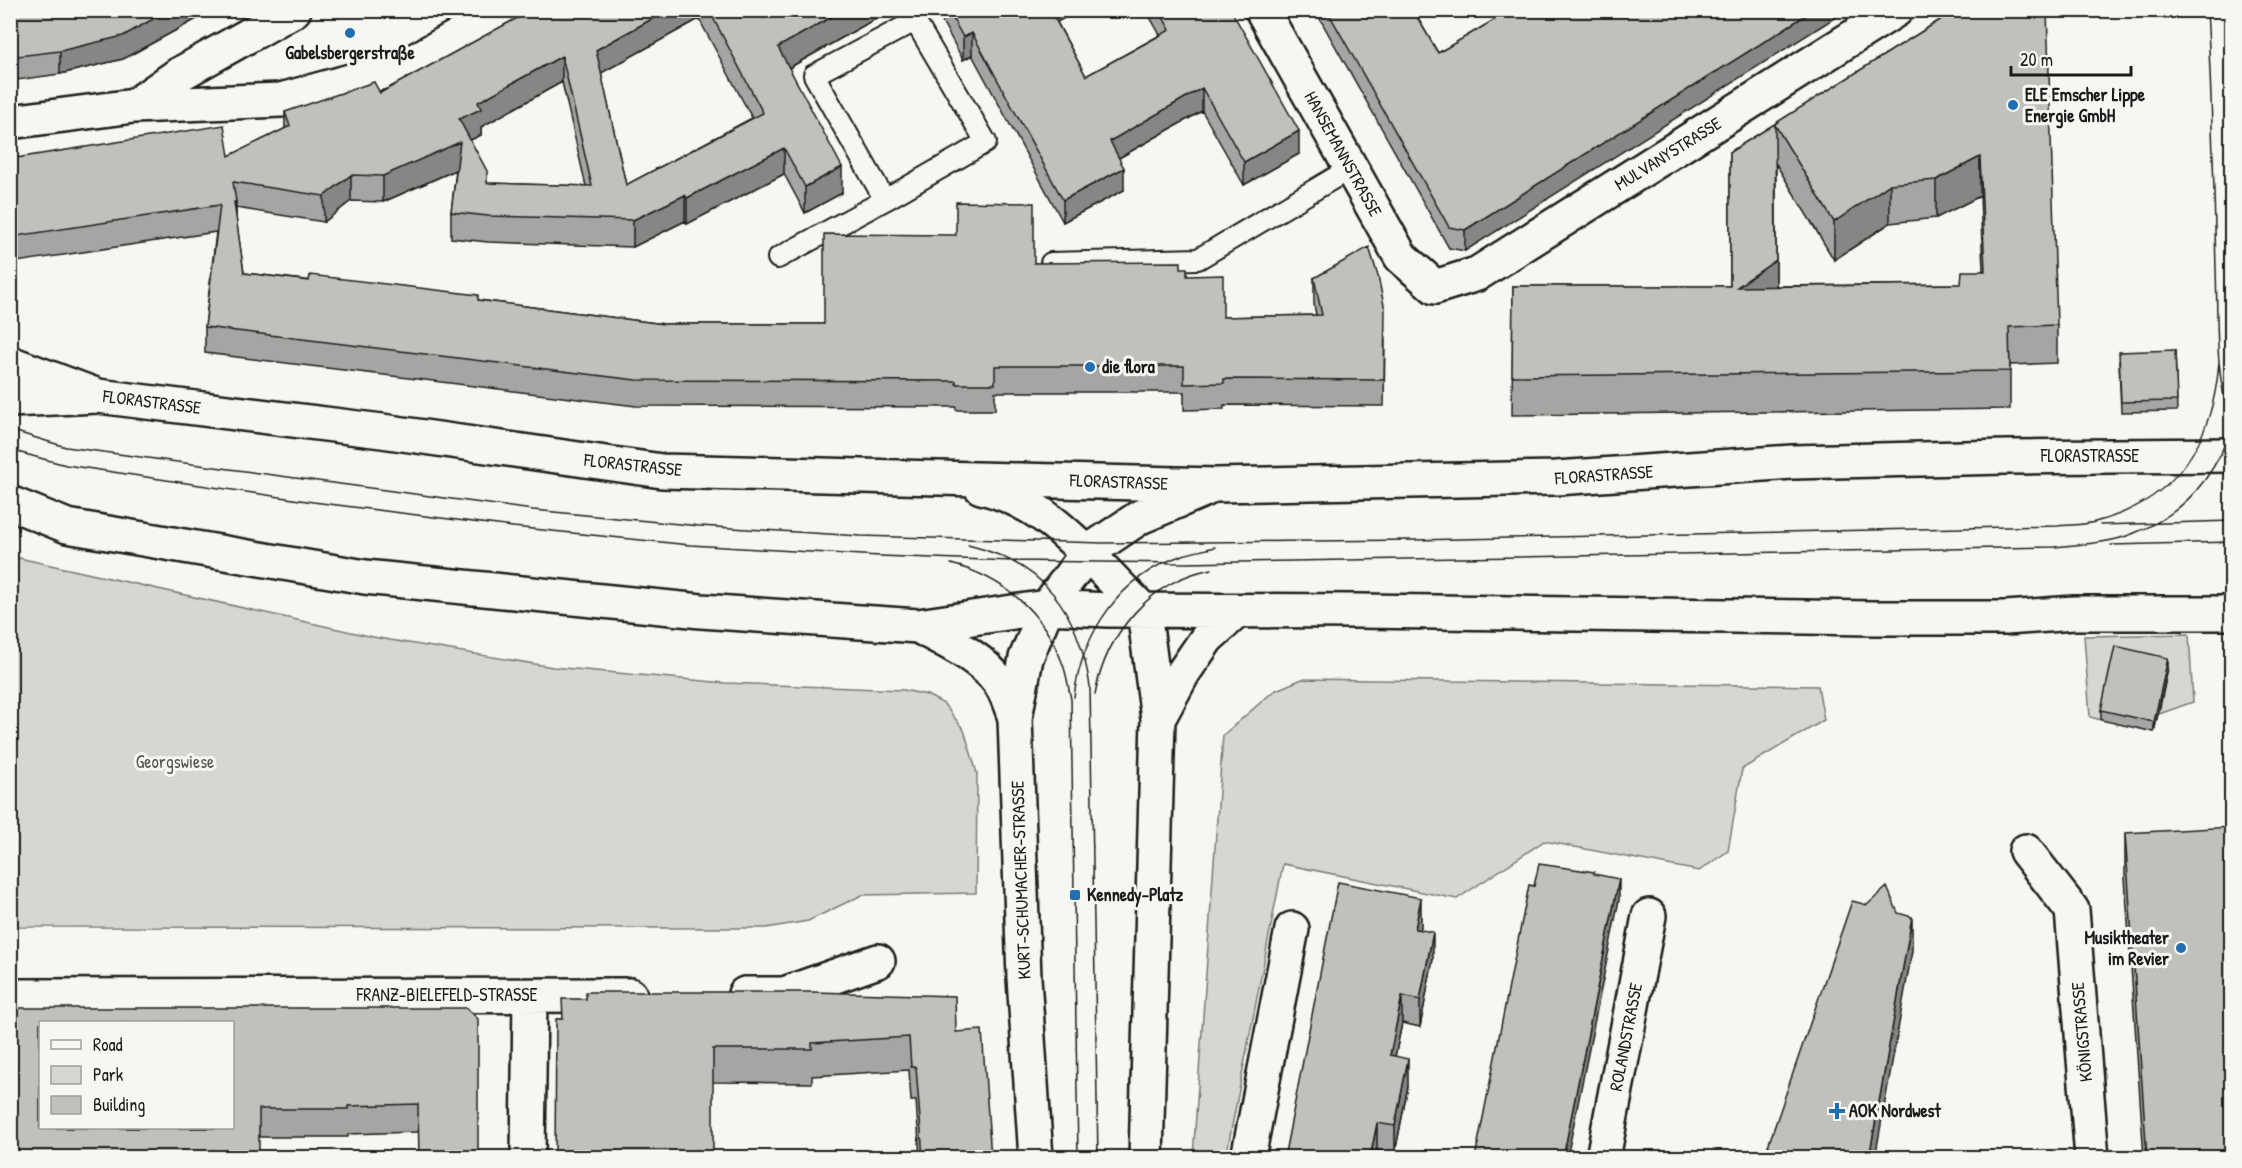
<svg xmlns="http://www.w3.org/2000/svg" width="2242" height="1168" font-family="'Patrick Hand',sans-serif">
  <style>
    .green { fill: #d6d6d2; stroke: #797977; stroke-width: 1.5 }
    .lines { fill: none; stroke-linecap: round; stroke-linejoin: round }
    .lane-casing { stroke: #1c1c1c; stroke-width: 24 }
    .street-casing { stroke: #1c1c1c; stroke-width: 38 }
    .secondary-casing { stroke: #1c1c1c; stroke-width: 38 }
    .primary-casing { stroke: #1c1c1c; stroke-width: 38 }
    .lane { stroke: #f6f6f2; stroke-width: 20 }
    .street { stroke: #f6f6f2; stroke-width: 33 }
    .secondary { stroke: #f6f6f2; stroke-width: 33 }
    .primary { stroke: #f6f6f2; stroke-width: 33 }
    .tram { stroke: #1c1c1c; stroke-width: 1.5 }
    .wall { fill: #a5a5a3; stroke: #1c1c1c; stroke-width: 1.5; fill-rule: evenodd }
    .shaded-wall { fill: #868684; stroke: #1c1c1c; stroke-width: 1.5 }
    .building { fill: #c0c0bd; stroke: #1c1c1c; stroke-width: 1.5; fill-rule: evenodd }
    .poi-dot { fill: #1f6fb2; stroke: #f6f6f2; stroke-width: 2 }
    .labels { text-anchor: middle; stroke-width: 6; stroke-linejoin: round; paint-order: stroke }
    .poi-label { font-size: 18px; font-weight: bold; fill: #1c1c1c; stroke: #f6f6f2; text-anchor: start }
    .street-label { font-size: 18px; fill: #1c1c1c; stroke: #f6f6f2 }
    .park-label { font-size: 18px; fill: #545453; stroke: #f6f6f2 }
  </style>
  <rect width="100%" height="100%" fill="#f6f6f2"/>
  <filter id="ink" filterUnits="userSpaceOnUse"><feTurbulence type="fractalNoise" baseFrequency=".0167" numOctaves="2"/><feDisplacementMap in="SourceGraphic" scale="12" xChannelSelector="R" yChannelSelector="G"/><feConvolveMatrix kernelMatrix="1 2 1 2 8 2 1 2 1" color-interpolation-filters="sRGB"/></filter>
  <g filter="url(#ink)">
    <path class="green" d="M 10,556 L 378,638 L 553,667 L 725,683 L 904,690 L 927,695 L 944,704 L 964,730 L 977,773 L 976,893 L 862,895 L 808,921 L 766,928 L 14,927 L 10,925 Z
      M 2189,634 L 2193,702 L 2159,714 L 2168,668 L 2115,656 L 2101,720 L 2090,717 L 2084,636 Z
      M 1302,679 L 1818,686 L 1824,720 L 1742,769 L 1728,851 L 1699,871 L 1544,841 L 1457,899 L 1283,864 L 1226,1157 L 1193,1157 L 1223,735 L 1274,691 Z"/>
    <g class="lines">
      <g class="lane-casing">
        <path id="lane" d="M 885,200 L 814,75 L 915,21
          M 778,258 L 885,200 L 986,142 L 915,21 L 915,10
          M 1051,263 L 1198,259 L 1351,168"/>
      </g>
      <g class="street-casing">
        <path id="street" d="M 1262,10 L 1401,257 L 1435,287 L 1477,274 L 1896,10
          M 134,106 L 178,75 L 294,10
          M 10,122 L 134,106 L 281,100 L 405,66 L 505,10
          M 2026,851 L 2072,910 L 2092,1158
          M 745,994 L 784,994 L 878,961
          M 10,996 L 630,995
          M 528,1158 L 530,996
          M 1248,1158 L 1292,929
          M 1603,1158 L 1649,916"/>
      </g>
      <g class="secondary-casing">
        <path id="secondary" d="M 10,400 L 98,396"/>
      </g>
      <g class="primary-casing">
        <path id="primary" d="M 10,363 L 98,396 L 382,431 L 662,471 L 1216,485 L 1556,478 L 1792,462 L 2006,457 L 2232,455
          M 981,487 C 1052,503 1094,564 1144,611
          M 10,503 L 67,526 L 365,577 L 701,611 L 918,626 L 1047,607 L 1108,610 L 1359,611 L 1873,618 L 2006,618 L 2074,613 L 2232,613
          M 1144,611 L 1158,719 L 1146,1158
          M 918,626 C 947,642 980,656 1000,683 C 1007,693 1011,707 1015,718
          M 1158,719 L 1183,673 L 1207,638 L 1237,611
          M 1036,1158 L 1024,978 L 1015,718 L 1026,658 L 1047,607 L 1088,552 L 1140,517 L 1206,489"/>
      </g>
      <use href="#lane" class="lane"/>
      <use href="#street" class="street"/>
      <use href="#secondary" class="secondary"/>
      <use href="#primary" class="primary"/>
      <path class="tram" d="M 2207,10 C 2212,97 2214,184 2216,270 C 2218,321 2214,376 2232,424
        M 2227,10 L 2232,191
        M 10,430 L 66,447 L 533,510 L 700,526 L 861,536 L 1103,543 L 1413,540 L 2058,526 C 2070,525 2083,525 2095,522 C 2176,501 2213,442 2219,362
        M 10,450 L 66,465 L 313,502 L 513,527 L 690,545 L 880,556 L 1012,561 L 1188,563 L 2054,547 C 2080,544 2108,544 2132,534 C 2184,515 2215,477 2232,426
        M 2100,525 L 2232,521
        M 968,545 C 1045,564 1078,610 1090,686 L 1098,1158
        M 2111,545 L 2232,542
        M 951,564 C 1003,577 1043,612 1062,662 C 1067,674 1068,687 1071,699 L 1078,1158
        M 1095,694 C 1106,634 1150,580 1212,569
        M 1074,697 C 1082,633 1120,576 1183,555 C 1193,552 1204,550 1215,547"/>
    </g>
    <path class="wall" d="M 10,10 L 204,10 L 204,15 L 123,59 L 60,74 L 10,81 Z
      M 532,10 L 891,10 L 789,68 L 842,193 L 805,213 L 784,174 L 687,224 L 685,221 L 633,247 L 488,242 L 451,238 L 451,212 L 456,170 L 383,202 L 351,201 L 324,222 L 236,208 L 236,219 L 244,273 L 478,300 L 664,324 L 824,324 L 1034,263 L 1181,268 L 1223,317 L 1316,315 L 1314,304 L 1314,278 L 1385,336 L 1384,406 L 1224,405 L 1224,409 L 1184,410 L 1184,392 L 995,392 L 995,410 L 956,410 L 956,407 L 636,406 L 205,353 L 205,327 L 216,232 L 10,263 L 10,159 L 229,156 L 285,129 L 285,112 L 380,93 ZM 699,19 L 752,118 L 626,185 L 601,73 ZM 562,82 L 586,186 L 487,183 L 470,140 L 481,135 L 481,127 Z
      M 936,10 L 1078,10 L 1057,22 L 1086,76 L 1160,35 L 1146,10 L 1231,10 L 1299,154 L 1244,185 L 1202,111 L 1119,158 L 1124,190 L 1063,222 L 972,55 L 963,60 Z
      M 1315,10 L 1413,10 L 1438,53 L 1511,10 L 1465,251 L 1449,248 Z
      M 1956,10 L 2057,325 L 2057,363 L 2010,365 L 2010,409 L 1512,415 L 1513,286 L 1730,286 L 1730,152 ZM 1776,164 L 1834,260 L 1890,223 L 1936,218 L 1980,196 L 1983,271 L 1961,284 L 1776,286 Z
      M 2175,350 L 2177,411 L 2121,412 L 2119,361 Z
      M 2168,668 L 2154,732 L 2101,720 L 2101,710 Z
      M 2125,833 L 2232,1158 L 2144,1158 L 2125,878 Z
      M 1421,926 L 1420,930 L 1433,959 L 1420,1027 L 1402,1023 L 1395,1056 L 1408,1086 L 1395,1153 L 1377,1150 L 1284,1158 Z
      M 1912,951 L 1768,1158 L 1768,1146 Z
      M 467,1008 L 418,1132 L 348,1134 L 348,1137 L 259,1137 L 10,1158 Z
      M 556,1019 L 956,1032 L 991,1158 L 920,1158 L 916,1101 L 911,1101 L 909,1070 L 812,1076 L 812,1083 L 713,1082 Z"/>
    <path class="shaded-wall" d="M 169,10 L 204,10 L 204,15 L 123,59 L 60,74 L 60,51 Z
      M 668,10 L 699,10 L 699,19 L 596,76 L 596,50 Z
      M 844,10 L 891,10 L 778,74 L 778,47 Z
      M 1047,10 L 1078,10 L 1047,28 Z
      M 1814,10 L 1847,10 L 1465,251 L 1465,230 Z
      M 972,33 L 972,55 L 963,60 L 963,37 Z
      M 562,56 L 562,82 L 481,127 L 481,135 L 460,145 L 460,168 L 383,202 L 383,176 L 459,119 L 478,102 Z
      M 1202,88 L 1202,111 L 1110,163 L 1110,141 Z
      M 1299,131 L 1299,154 L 1244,185 L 1244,162 Z
      M 784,148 L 784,174 L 687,224 L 687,198 Z
      M 1980,157 L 1980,196 L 1936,218 L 1936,180 Z
      M 842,167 L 842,193 L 805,213 L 805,187 Z
      M 1124,168 L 1124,190 L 1063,222 L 1063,200 Z
      M 351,175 L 351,201 L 324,222 L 324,196 Z
      M 1890,184 L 1890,223 L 1834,260 L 1834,222 Z
      M 685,195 L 685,221 L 633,247 L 633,220 Z
      M 234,202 L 236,202 L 236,228 Z
      M 1776,260 L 1776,299 L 1737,287 Z
      M 2168,658 L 2168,668 L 2154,732 L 2154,722 Z
      M 1619,879 L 1619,900 L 1567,1158 L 1563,1158 Z
      M 1421,898 L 1421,926 L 1415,956 L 1415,929 Z
      M 1912,917 L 1912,951 L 1875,1158 L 1869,1158 Z
      M 1433,932 L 1433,959 L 1420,1027 L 1420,1000 Z
      M 1402,996 L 1402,1023 L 1390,1082 L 1390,1055 Z
      M 1408,1059 L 1408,1086 L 1395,1153 L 1395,1126 Z
      M 1377,1123 L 1377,1150 L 1375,1158 L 1370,1158 Z"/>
    <path class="building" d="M 10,10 L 169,10 L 123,36 L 60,51 L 10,57 Z
      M 532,10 L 668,10 L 596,50 L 626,185 L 763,113 L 709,10 L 844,10 L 778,47 L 842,167 L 805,187 L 784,148 L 687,198 L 685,195 L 633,220 L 488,216 L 451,212 L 460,142 L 383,176 L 351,175 L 324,196 L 233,182 L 236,202 L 234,202 L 244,273 L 309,281 L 310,275 L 478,295 L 478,300 L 664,324 L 824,324 L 824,234 L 956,235 L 956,202 L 1034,203 L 1034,263 L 1181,262 L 1181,268 L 1187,268 L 1187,276 L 1223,275 L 1223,317 L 1322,315 L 1314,278 L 1369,247 L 1378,276 L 1385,310 L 1384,380 L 1224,379 L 1224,383 L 1184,384 L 1184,366 L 995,366 L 995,384 L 956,384 L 956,381 L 636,380 L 205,327 L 220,205 L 10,237 L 10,159 L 224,125 L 229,156 L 290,126 L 285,112 L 374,82 L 380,93 ZM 562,56 L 592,186 L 487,183 L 487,171 L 459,119 L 481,109 L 478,102 Z
      M 948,10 L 1050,10 L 1086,76 L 1170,30 L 1159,10 L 1231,10 L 1299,131 L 1244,162 L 1202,88 L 1110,141 L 1124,168 L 1063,200 L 972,33 L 963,37 Z
      M 1327,10 L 1413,10 L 1438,53 L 1511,10 L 1814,10 L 1465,230 L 1449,227 Z
      M 1956,10 L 2047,10 L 2057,325 L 2009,327 L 2010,371 L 1512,376 L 1513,286 L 1730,286 L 1730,152 ZM 1775,125 L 1834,222 L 1890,184 L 1936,180 L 1980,157 L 1985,271 L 1962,271 L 1961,284 L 1737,287 L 1776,260 Z
      M 2175,350 L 2177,401 L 2121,402 L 2119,352 Z
      M 2115,646 L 2168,658 L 2154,722 L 2101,710 Z
      M 2232,827 L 2232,1158 L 2147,1158 L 2125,833 Z
      M 1539,864 L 1594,872 L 1594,874 L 1619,879 L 1563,1158 L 1475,1158 L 1529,885 L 1534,886 Z
      M 1338,882 L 1421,898 L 1415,929 L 1433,932 L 1420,1000 L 1402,996 L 1390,1055 L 1408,1059 L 1395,1126 L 1377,1123 L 1370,1158 L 1284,1158 Z
      M 1887,887 L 1898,913 L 1912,917 L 1869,1158 L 1768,1158 L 1771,1147 L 1768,1146 L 1852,901 L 1867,905 Z
      M 586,992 L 813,992 L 955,996 L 956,1032 L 982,1030 L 991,1158 L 923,1158 L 916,1067 L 911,1067 L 909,1037 L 812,1043 L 812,1049 L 713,1049 L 713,1158 L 555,1158 L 556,1019 L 563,1019 L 562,999 L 586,999 Z
      M 10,1008 L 467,1008 L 478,1019 L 478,1158 L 419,1158 L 418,1104 L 348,1106 L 348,1109 L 259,1109 L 259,1158 L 10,1158 ZM 40,1023 L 232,1023 L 232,1128 L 40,1128 Z"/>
  </g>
  <g class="poi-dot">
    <circle cx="350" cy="33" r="6"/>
    <circle cx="2013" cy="105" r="6"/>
    <circle cx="1090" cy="367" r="6"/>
    <rect x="1069" y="889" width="12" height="12" rx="3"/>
    <circle cx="2181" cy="948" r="6"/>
    <path d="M1834 1102h6v6h6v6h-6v6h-6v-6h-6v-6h6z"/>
  </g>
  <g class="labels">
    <g class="poi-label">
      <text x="350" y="59" text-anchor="middle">Gabelsbergerstraße</text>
      <text x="2025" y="101">ELE Emscher Lippe<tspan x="2025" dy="21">Energie GmbH</tspan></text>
      <text x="1102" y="373">die flora</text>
      <text x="1087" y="901">Kennedy-Platz</text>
      <text x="2169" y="944" text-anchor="end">Musiktheater<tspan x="2169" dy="21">im Revier</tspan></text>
      <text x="1849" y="1117">AOK Nordwest</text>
    </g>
    <g class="street-label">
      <text transform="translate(1343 154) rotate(61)" y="6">HANSEMANNSTRASSE</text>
      <text transform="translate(1668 154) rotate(-32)" y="6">MULVANYSTRASSE</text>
      <text transform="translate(152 402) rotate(7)" y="6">FLORASTRASSE</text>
      <text x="2090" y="462">FLORASTRASSE</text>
      <text transform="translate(633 465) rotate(6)" y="6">FLORASTRASSE</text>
      <text transform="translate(1604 475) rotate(-4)" y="6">FLORASTRASSE</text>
      <text transform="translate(1119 482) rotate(2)" y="6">FLORASTRASSE</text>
      <text transform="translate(1021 880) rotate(-92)" y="6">KURT-SCHUMACHER-STRASSE</text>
      <text x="447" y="1001">FRANZ-BIELEFELD-STRASSE</text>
      <text transform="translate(2082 1032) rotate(-95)" y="6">KÖNIGSTRASSE</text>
      <text transform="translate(1626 1037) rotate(-79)" y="6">ROLANDSTRASSE</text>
    </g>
    <g class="park-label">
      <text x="175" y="768">Georgswiese</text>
    </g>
  </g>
  <rect width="2242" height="1168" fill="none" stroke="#f6f6f2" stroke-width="36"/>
  <rect x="18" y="18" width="2206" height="1132" fill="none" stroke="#1c1c1c" stroke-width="2" filter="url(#ink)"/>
  <rect x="39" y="1021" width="195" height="108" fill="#f6f6f2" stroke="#9f9f9c" stroke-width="1.5"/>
  <rect x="51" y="1040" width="30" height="9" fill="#f6f6f2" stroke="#9f9f9c" stroke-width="1.5"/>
  <text x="93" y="1051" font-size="18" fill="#1c1c1c">Road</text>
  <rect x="51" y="1066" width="30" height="18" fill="#d6d6d2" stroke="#9f9f9c" stroke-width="1.5"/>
  <text x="93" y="1081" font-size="18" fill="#1c1c1c">Park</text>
  <rect x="51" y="1096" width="30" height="18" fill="#c0c0bd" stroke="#9f9f9c" stroke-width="1.5"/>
  <text x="93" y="1111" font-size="18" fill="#1c1c1c">Building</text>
  <path d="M2011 66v9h120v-9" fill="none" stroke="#1c1c1c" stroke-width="3"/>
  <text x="2020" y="66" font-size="18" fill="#1c1c1c" stroke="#f6f6f2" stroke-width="4.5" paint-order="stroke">20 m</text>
</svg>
